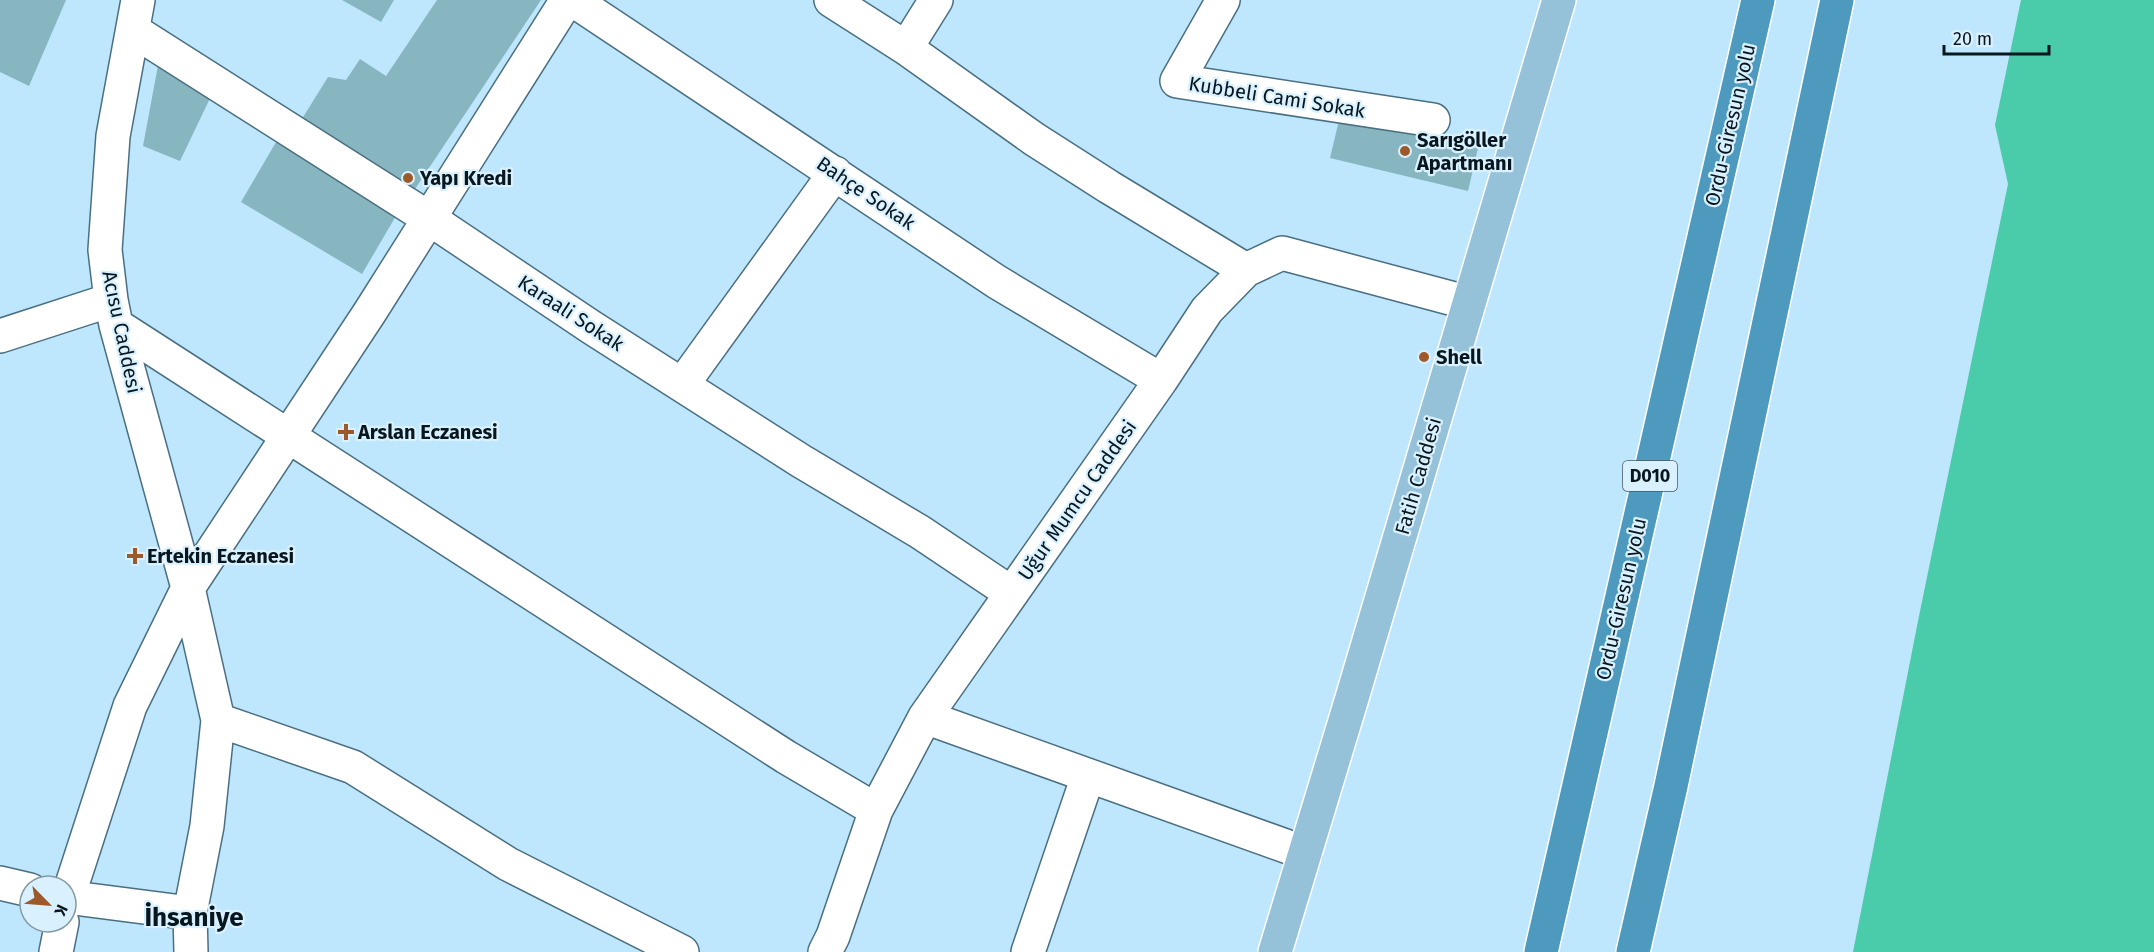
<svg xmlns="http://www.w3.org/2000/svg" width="2154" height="952" font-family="'Fira Sans',sans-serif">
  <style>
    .water { fill: #4acba9 }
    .building { fill: #88b6c0 }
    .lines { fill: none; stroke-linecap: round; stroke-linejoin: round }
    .minor-casing { stroke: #4a6f82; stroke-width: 36 }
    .major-casing { stroke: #fff; stroke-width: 36 }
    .highway-casing { stroke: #fff; stroke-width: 36 }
    .minor { stroke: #fff; stroke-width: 33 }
    .major { stroke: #95c2d9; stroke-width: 33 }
    .highway { stroke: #4e9abf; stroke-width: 33 }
    .poi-dot { fill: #9d592a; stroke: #d9f1fe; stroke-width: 2 }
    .labels { text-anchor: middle; stroke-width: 4.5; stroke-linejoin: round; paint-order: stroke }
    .shield { fill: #d9f1fe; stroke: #475861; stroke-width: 1.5 }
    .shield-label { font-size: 18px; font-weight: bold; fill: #08161e }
    .street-label { font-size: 20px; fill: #08161e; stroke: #d9f1fe }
    .poi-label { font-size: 20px; font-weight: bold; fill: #08161e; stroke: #d9f1fe; text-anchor: start }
    .district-label { font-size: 26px; font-weight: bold; fill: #08161e; stroke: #d9f1fe }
  </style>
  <rect width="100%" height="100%" fill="#bee6fc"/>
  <path class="water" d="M 2021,0 L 2154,0 L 2154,952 L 1853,952 L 1919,616 L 2008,184 L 1995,125 Z"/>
  <path class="building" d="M 0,0 L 66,0 L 29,86 L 0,72 Z
    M 342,0 L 394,0 L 381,22 Z
    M 437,0 L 541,0 L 411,195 L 300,122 L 328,77 L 346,80 L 360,59 L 386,76 Z
    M 159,60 L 214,90 L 180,161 L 143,146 Z
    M 1341,112 L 1479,144 L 1468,191 L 1330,158 Z
    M 279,137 L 400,209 L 362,274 L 241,202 Z"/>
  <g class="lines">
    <g class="minor-casing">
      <path id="minor" d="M 138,0 L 113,136 L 105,250 L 111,300 L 116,325 L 188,588 L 218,720 L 207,826 L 190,913 L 191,952
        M 573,0 L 997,282 L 1161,380
        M 831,0 L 906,48 L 1034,139 L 1109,187 L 1246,270
        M 1223,0 L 1177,81 L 1433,120
        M 134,31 L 430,219 L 591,327 L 801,461 L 920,532 L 1011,593
        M 906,48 L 936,0
        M 116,325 L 786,757 L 876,810
        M 0,336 L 111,300
        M 682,385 L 835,173
        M 925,717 L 1305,853
        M 218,720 L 353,767 L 508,864 L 682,952
        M 0,883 L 30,890
        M 66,897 L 190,913
        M 66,903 L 130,706 L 188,588 L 370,312 L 567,0
        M 56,952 L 62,922
        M 825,952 L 833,936 L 876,810 L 925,717 L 1161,380 L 1207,310 L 1246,270 L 1282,253 L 1469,303
        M 1028,952 L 1088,776"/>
    </g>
    <g class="major-casing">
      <path id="major" d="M 1275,952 L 1352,698 L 1559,0"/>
    </g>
    <g class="highway-casing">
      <path id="highway" d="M 1541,952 L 1758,0
        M 1633,952 L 1671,786 L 1837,0"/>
    </g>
    <use href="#minor" class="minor"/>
    <use href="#major" class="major"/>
    <use href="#highway" class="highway"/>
  </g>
  <g class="poi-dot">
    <circle cx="1405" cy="151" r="6"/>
    <circle cx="408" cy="178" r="6"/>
    <circle cx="1424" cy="357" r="6"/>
    <path d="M343 423h6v6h6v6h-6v6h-6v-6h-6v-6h6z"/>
    <path d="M132 547h6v6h6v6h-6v6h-6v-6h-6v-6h6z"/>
  </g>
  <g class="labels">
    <rect class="shield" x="1623" y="461" width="54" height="30" rx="4.5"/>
    <g class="shield-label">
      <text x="1650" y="482">D010</text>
    </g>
    <g class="street-label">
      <text transform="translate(1277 97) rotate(9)" y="7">Kubbeli Cami Sokak</text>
      <text transform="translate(1730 125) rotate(-77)" y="7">Ordu-Giresun yolu</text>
      <text transform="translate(866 193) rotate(34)" y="7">Bahçe Sokak</text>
      <text transform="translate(571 313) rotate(33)" y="7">Karaali Sokak</text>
      <text transform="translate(122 332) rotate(78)" y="7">Acısu Caddesi</text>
      <text transform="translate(1418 476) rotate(-74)" y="7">Fatih Caddesi</text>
      <text transform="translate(1077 500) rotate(-55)" y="7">Uğur Mumcu Caddesi</text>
      <text transform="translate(1621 599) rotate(-77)" y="7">Ordu-Giresun yolu</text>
    </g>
    <g class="poi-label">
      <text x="1417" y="147">Sarıgöller<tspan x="1417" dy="23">Apartmanı</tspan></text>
      <text x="420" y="185">Yapı Kredi</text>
      <text x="1436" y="364">Shell</text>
      <text x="358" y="439">Arslan Eczanesi</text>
      <text x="147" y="563">Ertekin Eczanesi</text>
    </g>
    <g class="district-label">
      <text x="194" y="926">İhsaniye</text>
    </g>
  </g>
  <g transform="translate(48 904) rotate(115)"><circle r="28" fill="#d9f1fe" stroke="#8599a4" stroke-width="1.5"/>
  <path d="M0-4.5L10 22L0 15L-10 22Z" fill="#9d592a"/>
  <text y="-9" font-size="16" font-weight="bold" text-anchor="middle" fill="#08161e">K</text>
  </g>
  <path d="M1944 45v9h105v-9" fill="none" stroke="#08161e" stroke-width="3"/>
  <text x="1953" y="45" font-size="18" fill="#08161e" stroke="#d9f1fe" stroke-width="4.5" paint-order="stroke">20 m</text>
</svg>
